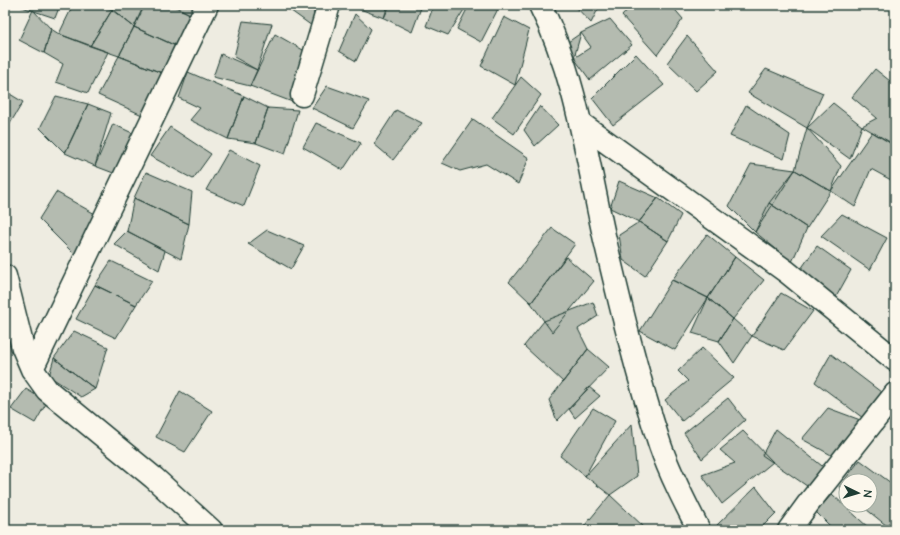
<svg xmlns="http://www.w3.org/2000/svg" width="900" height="535" font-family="'Architects Daughter',sans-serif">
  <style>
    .building { fill: #b4bbb0; stroke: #1f3d34 }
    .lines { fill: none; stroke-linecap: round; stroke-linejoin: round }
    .minor-casing { stroke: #1f3d34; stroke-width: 25 }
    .minor { stroke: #fbf7ec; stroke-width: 22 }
  </style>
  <rect width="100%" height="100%" fill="#eeece1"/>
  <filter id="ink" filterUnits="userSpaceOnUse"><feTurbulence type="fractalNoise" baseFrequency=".025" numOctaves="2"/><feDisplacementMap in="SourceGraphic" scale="8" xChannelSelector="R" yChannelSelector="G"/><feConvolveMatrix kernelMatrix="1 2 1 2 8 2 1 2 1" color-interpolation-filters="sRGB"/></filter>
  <g filter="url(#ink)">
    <path class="building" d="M 16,5 L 60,5 L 55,18 Z
      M 73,5 L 102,5 L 112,10 L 90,46 L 59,34 Z
      M 107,5 L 144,5 L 134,27 Z
      M 145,5 L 172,5 L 200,19 L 185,50 L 134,27 Z
      M 172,5 L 206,5 L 200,19 Z
      M 288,5 L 315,5 L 312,26 L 287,8 Z
      M 349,5 L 388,5 L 384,18 Z
      M 390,5 L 422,5 L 412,32 L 384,18 Z
      M 434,5 L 467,5 L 448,35 L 426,26 Z
      M 469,5 L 500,5 L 481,42 L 457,29 Z
      M 574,5 L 600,5 L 591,23 Z
      M 632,5 L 671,5 L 683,19 L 657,55 L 622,16 Z
      M 33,10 L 51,29 L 44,53 L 19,40 Z
      M 112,10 L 134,27 L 119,56 L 90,46 Z
      M 355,14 L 371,29 L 356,61 L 339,51 Z
      M 504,17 L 529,30 L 515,85 L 481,66 Z
      M 610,19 L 632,45 L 590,80 L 574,58 L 591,47 L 581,33 Z
      M 243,21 L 272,24 L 257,70 L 234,57 Z
      M 134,27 L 185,50 L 172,77 L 119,56 Z
      M 51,29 L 59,34 L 108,52 L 88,93 L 56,82 L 63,64 L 44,53 Z
      M 581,33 L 574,58 L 558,49 Z
      M 275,34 L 310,54 L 295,103 L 250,86 Z
      M 687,36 L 718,71 L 696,91 L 667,63 Z
      M 221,54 L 257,70 L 250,86 L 213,77 Z
      M 636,54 L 664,85 L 613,125 L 592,98 Z
      M 119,56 L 172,77 L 151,119 L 98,95 Z
      M 766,69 L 823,93 L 807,128 L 748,93 Z
      M 875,69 L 895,85 L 895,145 L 862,126 L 877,118 L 852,97 Z
      M 188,72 L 244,96 L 228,139 L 190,120 L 200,108 L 179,98 Z
      M 521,77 L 541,95 L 514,134 L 492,118 Z
      M 327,86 L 369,101 L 353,128 L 312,108 Z
      M 5,91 L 23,102 L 5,132 Z
      M 56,96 L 88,104 L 65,153 L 40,128 Z
      M 244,96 L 268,108 L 256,143 L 228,139 Z
      M 833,103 L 862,126 L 850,159 L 807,128 Z
      M 88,104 L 111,113 L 95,166 L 65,153 Z
      M 746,105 L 790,135 L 784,159 L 730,136 Z
      M 540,106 L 558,125 L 535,146 L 524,130 Z
      M 268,108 L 298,110 L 285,154 L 256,143 Z
      M 396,110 L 422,123 L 393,160 L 374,144 Z
      M 473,119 L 529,158 L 518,184 L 486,164 L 460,171 L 442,163 Z
      M 316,123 L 361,143 L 343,170 L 303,147 Z
      M 113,124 L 143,138 L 124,177 L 95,166 Z
      M 170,127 L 211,154 L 193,179 L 150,156 Z
      M 807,128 L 841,166 L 831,191 L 795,170 Z
      M 872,132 L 895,146 L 895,174 L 891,180 L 871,169 L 855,207 L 831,191 Z
      M 229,150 L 260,166 L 244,206 L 206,190 Z
      M 751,164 L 795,170 L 755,232 L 729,206 Z
      M 795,170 L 831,191 L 807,228 L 769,203 Z
      M 146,172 L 192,192 L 189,224 L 134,198 Z
      M 619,181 L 658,198 L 639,222 L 610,208 Z
      M 56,192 L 104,219 L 77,257 L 39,219 Z
      M 134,198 L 189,224 L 181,259 L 127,231 Z
      M 658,198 L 681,215 L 668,241 L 639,222 Z
      M 769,203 L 807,228 L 792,262 L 755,232 Z
      M 842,214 L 887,238 L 870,270 L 821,236 Z
      M 639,222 L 668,241 L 645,276 L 623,260 L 619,235 Z
      M 552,228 L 575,244 L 531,303 L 509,282 Z
      M 267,230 L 304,246 L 291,269 L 248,244 Z
      M 127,231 L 165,251 L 159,270 L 114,244 Z
      M 707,234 L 735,257 L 708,298 L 672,280 Z
      M 817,246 L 851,270 L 836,297 L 801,269 Z
      M 566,257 L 594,281 L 552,332 L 531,303 Z
      M 735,257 L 764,280 L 733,319 L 708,298 Z
      M 111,261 L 152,281 L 136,305 L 95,285 Z
      M 672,280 L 708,298 L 675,350 L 640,331 Z
      M 95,285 L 136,305 L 116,338 L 76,319 Z
      M 781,293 L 813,311 L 784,350 L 752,336 Z
      M 708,298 L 733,319 L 719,341 L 692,333 Z
      M 593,302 L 598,316 L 578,329 L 588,349 L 563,382 L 524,346 L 544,321 Z
      M 733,319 L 752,336 L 734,363 L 719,341 Z
      M 74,331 L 108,347 L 95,389 L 54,358 Z
      M 702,348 L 734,378 L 682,421 L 665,400 L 688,381 L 678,371 Z
      M 588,349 L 609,367 L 557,421 L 549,400 Z
      M 831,354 L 881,392 L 871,424 L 815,382 Z
      M 54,358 L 95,389 L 81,397 L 49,376 Z
      M 589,387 L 600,396 L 575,418 L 569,409 Z
      M 26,389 L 47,402 L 35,423 L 11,409 Z
      M 180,391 L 212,411 L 185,452 L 156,437 Z
      M 728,398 L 745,420 L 702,459 L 684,433 Z
      M 593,408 L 615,421 L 585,476 L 560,456 Z
      M 828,408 L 871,424 L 842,461 L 802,439 Z
      M 632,424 L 637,476 L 610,495 L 585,476 Z
      M 776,429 L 832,474 L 817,493 L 762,455 Z
      M 743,431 L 773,462 L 722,504 L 702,475 L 735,463 L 720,450 Z
      M 860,460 L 895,486 L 895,518 L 887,526 L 861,505 L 870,505 L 870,481 L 846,481 L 846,493 L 839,487 Z
      M 756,487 L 776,513 L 759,530 L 720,530 L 717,525 Z
      M 832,494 L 871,530 L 834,530 L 816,512 Z
      M 610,495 L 644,527 L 641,530 L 581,530 Z"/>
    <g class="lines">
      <g class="minor-casing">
        <path id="minor" d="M 540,5 C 577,78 587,161 605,240 C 621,308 638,379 660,445 C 670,474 685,503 699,530
          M 302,95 L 329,5
          M 580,123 L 787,272 L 895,360
          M 5,276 L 23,348 L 32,369 L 47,390 L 154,478 L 211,530
          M 32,369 L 207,5
          M 789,530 L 808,504 L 895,394"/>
      </g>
      <use href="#minor" class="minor"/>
    </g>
  </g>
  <rect width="900" height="535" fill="none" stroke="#fbf7ec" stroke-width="20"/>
  <rect x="10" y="10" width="880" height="515" fill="none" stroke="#1f3d34" stroke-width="1.5" filter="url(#ink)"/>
  <g transform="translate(858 493) rotate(95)"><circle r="19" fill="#fbf7ec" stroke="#a3ada2"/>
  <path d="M0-3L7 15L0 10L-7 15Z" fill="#1f3d34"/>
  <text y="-6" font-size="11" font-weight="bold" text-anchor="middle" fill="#1f3d34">N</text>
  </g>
</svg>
